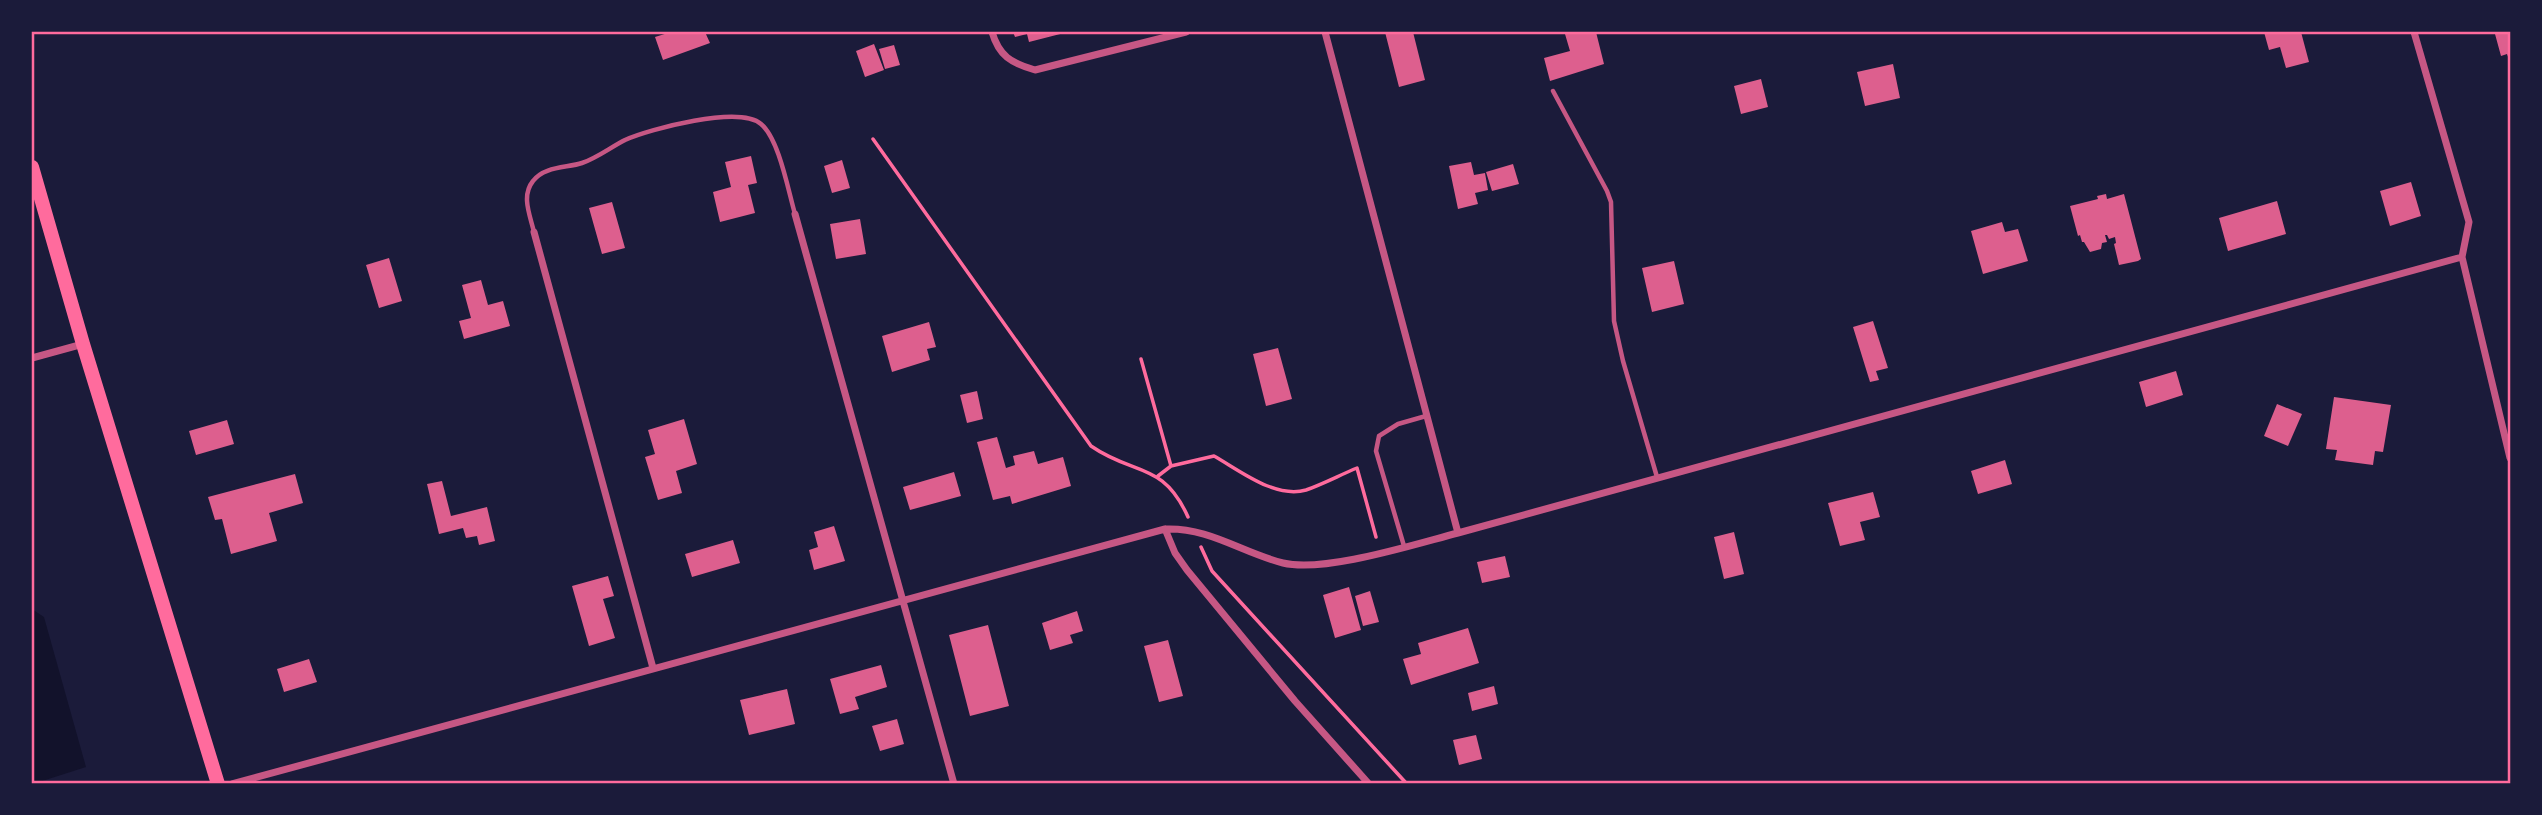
<svg xmlns="http://www.w3.org/2000/svg" width="2542" height="815" font-family="Cabin,sans-serif">
  <style>
    .water { fill: #12122b }
    .building { fill: #dd5f8e }
    .lines { fill: none; stroke-linecap: round; stroke-linejoin: round }
    .path { stroke: #ff6b9d; stroke-width: 3.5 }
    .service { stroke: #c65784; stroke-width: 4.5 }
    .minor { stroke: #c65784; stroke-width: 7 }
    .secondary { stroke: #ff6b9d; stroke-width: 14 }
    .neatline { fill: none; stroke: #ff6b9d; stroke-width: 2.5 }
  </style>
  <rect width="100%" height="100%" fill="#1b1b3a"/>
  <path class="water" d="M 32,609 L 44,617 L 86,767 L 33,784 L 32,783 Z"/>
  <path class="building" d="M 671,32 L 705,32 L 710,43 L 663,60 L 655,37 Z
    M 1013,32 L 1068,32 L 1029,42 L 1027,34 L 1015,37 Z
    M 1385,32 L 1413,32 L 1425,80 L 1399,87 Z
    M 1573,32 L 1596,32 L 1604,64 L 1550,81 L 1544,58 L 1570,51 L 1565,34 Z
    M 2264,32 L 2301,32 L 2309,62 L 2286,68 L 2280,47 L 2269,50 Z
    M 2504,32 L 2510,32 L 2510,62 L 2507,54 L 2501,56 L 2495,34 Z
    M 874,44 L 884,70 L 865,77 L 856,51 Z
    M 894,45 L 900,65 L 885,69 L 879,49 Z
    M 1893,64 L 1900,98 L 1865,106 L 1857,72 Z
    M 1761,79 L 1768,107 L 1741,114 L 1734,86 Z
    M 751,156 L 757,183 L 748,185 L 755,213 L 720,222 L 713,192 L 731,187 L 725,162 Z
    M 842,160 L 850,188 L 832,193 L 824,166 Z
    M 1471,162 L 1474,175 L 1485,173 L 1488,190 L 1475,193 L 1478,204 L 1458,209 L 1449,166 Z
    M 1513,164 L 1519,184 L 1492,191 L 1486,172 Z
    M 2411,182 L 2421,216 L 2390,226 L 2380,191 Z
    M 2106,194 L 2107,199 L 2124,194 L 2141,259 L 2138,261 L 2119,265 L 2114,244 L 2116,243 L 2115,237 L 2109,239 L 2107,235 L 2105,235 L 2107,242 L 2102,243 L 2101,249 L 2090,252 L 2084,242 L 2082,242 L 2080,235 L 2078,236 L 2070,206 L 2098,199 L 2097,196 Z
    M 2277,201 L 2286,234 L 2228,251 L 2219,218 Z
    M 612,202 L 625,248 L 602,254 L 589,208 Z
    M 860,219 L 866,254 L 836,259 L 830,224 Z
    M 2002,222 L 2005,232 L 2018,229 L 2028,261 L 1983,274 L 1971,231 Z
    M 389,258 L 402,301 L 379,308 L 366,265 Z
    M 1674,261 L 1684,304 L 1652,312 L 1642,268 Z
    M 481,280 L 488,305 L 503,301 L 510,326 L 464,339 L 459,321 L 471,318 L 462,285 Z
    M 1873,321 L 1888,368 L 1876,371 L 1879,380 L 1870,382 L 1853,327 Z
    M 929,322 L 936,347 L 927,349 L 930,360 L 892,372 L 882,336 Z
    M 1278,348 L 1292,399 L 1266,406 L 1253,354 Z
    M 2176,371 L 2183,395 L 2146,407 L 2139,382 Z
    M 977,391 L 983,419 L 967,423 L 960,395 Z
    M 2334,397 L 2391,405 L 2383,452 L 2375,451 L 2373,465 L 2335,460 L 2337,450 L 2326,449 Z
    M 2277,404 L 2302,414 L 2288,446 L 2264,436 Z
    M 684,419 L 697,464 L 676,471 L 682,493 L 658,500 L 645,457 L 655,454 L 648,430 Z
    M 227,420 L 234,444 L 196,455 L 189,431 Z
    M 997,437 L 1006,468 L 1015,465 L 1013,456 L 1034,451 L 1038,464 L 1063,457 L 1071,486 L 1012,504 L 1010,496 L 993,500 L 977,442 Z
    M 2005,460 L 2012,484 L 1978,494 L 1971,471 Z
    M 954,472 L 961,496 L 910,510 L 903,487 Z
    M 295,474 L 303,503 L 269,513 L 277,541 L 231,554 L 222,519 L 215,520 L 208,497 Z
    M 442,481 L 451,516 L 487,507 L 495,541 L 479,545 L 477,536 L 466,538 L 463,528 L 439,534 L 427,484 Z
    M 1873,492 L 1880,517 L 1860,522 L 1865,540 L 1840,546 L 1828,503 Z
    M 834,526 L 845,561 L 814,570 L 809,550 L 818,547 L 814,532 Z
    M 1734,532 L 1744,574 L 1724,579 L 1714,537 Z
    M 733,540 L 740,563 L 692,577 L 685,554 Z
    M 1505,556 L 1510,577 L 1482,583 L 1477,562 Z
    M 608,576 L 614,596 L 603,599 L 615,638 L 589,646 L 572,586 Z
    M 1349,587 L 1361,630 L 1335,638 L 1323,595 Z
    M 1370,591 L 1379,622 L 1363,626 L 1355,596 Z
    M 1077,611 L 1083,631 L 1070,635 L 1073,643 L 1050,650 L 1042,623 Z
    M 988,625 L 1009,706 L 970,716 L 949,635 Z
    M 1468,628 L 1479,663 L 1411,685 L 1403,659 L 1421,654 L 1418,643 Z
    M 1168,640 L 1183,696 L 1159,702 L 1144,646 Z
    M 309,659 L 317,682 L 284,692 L 277,669 Z
    M 881,665 L 887,687 L 855,697 L 859,709 L 840,714 L 830,679 Z
    M 1494,686 L 1498,704 L 1472,711 L 1468,693 Z
    M 787,689 L 795,724 L 749,735 L 740,700 Z
    M 897,719 L 904,744 L 880,751 L 872,726 Z
    M 1476,735 L 1482,759 L 1459,765 L 1453,740 Z"/>
  <g class="lines">
    <path class="path" d="M 873,139 L 1091,446 C 1134,476 1163,461 1188,517
      M 1141,359 L 1171,466
      M 1158,476 L 1171,466 L 1214,456 C 1239,470 1275,499 1306,490 C 1323,484 1340,475 1357,468 L 1376,537
      M 1201,547 L 1212,571 L 1407,784"/>
    <path class="service" d="M 1553,91 L 1607,191 L 1611,202 L 1614,321 L 1623,361 L 1657,477
      M 534,232 C 530,215 521,196 533,181 C 544,166 567,168 582,163 C 597,158 611,147 625,140 C 650,129 739,105 761,124 C 779,139 788,190 795,214
      M 1404,546 L 1376,451 L 1379,436 L 1398,424 L 1426,416"/>
    <path class="minor" d="M 992,32 C 999,56 1011,63 1035,70 L 1186,32
      M 1325,32 L 1458,533
      M 2414,32 L 2469,222 L 2462,257 L 2510,458
      M 795,214 L 954,784
      M 534,232 L 653,668
      M 32,358 L 83,344
      M 1165,529 L 1175,553 L 1187,570 L 1295,701 L 1369,784
      M 232,784 L 1165,529 C 1208,527 1243,553 1283,563 C 1325,573 1415,544 1458,533 L 2462,257"/>
    <path class="secondary" d="M 32,167 L 83,344 L 218,784"/>
  </g>
  <rect width="2542" height="815" fill="none" stroke="#1b1b3a" stroke-width="66"/>
  <rect x="33" y="33" width="2476" height="749" class="neatline"/>
</svg>
